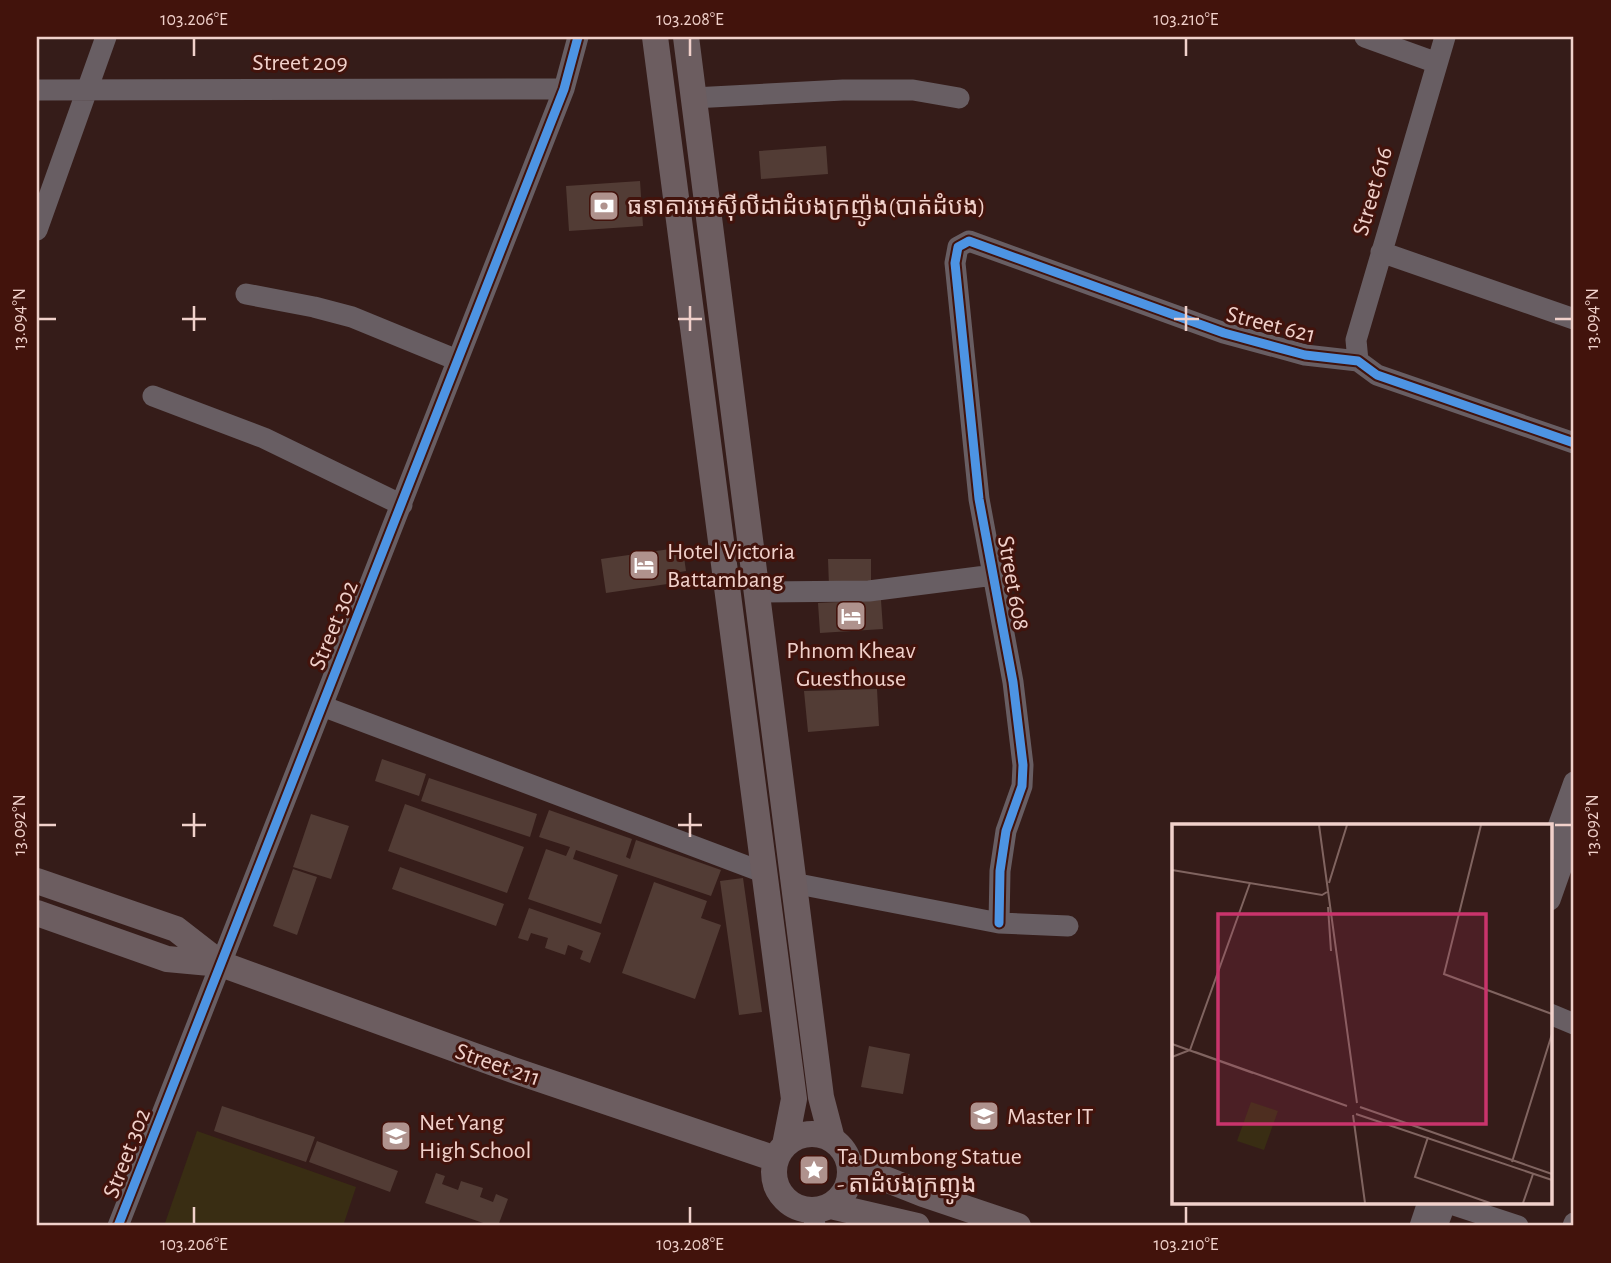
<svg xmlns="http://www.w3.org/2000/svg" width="1611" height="1263" font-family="'Alegreya Sans','Noto Sans Khmer',sans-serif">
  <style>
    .green { fill: #392d13 }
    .building { fill: #523c35 }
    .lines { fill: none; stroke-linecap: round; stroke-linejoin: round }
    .minor { stroke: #685e63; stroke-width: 21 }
    .major { stroke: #6c5d60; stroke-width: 26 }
    .cycleway-casing { stroke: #42130c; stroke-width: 13 }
    .cycleway { stroke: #4d94e3; stroke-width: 9 }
    .ticks { fill: none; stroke: #f1d1cb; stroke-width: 2.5 }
    .labels { text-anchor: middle; stroke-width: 6; stroke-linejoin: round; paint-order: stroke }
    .street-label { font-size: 24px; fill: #f1d1cb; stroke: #42130c }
    .poi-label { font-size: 24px; fill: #f1d1cb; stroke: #42130c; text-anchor: start }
    .inset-road { fill: none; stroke: #806460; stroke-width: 2 }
    .view { fill: #c9346c; fill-opacity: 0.15; stroke: #c9346c; stroke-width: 3.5 }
    .inset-edge { fill: none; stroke: #f1d1cb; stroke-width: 3.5 }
    .neatline { fill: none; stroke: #f1d1cb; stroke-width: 2.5 }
    .ticks-label { font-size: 18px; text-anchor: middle; fill: #f1d1cb }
  </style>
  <rect width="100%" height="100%" fill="#351c19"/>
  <path class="green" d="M 197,1131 L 356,1187 L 343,1226 L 164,1226 Z"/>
  <path class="building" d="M 826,146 L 828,174 L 761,179 L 759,151 Z
    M 640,181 L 643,226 L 569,231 L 566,186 Z
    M 677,548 L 679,558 L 684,557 L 686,571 L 680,572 L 681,582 L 606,593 L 601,559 Z
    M 828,559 L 871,559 L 871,589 L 829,586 Z
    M 881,600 L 883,629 L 820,633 L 818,603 Z
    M 877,689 L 879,726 L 808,732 L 804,691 Z
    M 382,759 L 426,774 L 419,796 L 375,781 Z
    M 429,778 L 537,814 L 530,837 L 421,801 Z
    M 405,804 L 524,847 L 507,893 L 388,851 Z
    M 549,810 L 632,839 L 626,857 L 630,859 L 636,840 L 721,870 L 711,896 L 576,850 L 573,859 L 618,875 L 601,924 L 528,899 L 546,849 L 566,856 L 570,847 L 539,837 Z
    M 311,814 L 349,826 L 331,879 L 293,867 Z
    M 400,867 L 504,904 L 496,926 L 392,889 Z
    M 293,869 L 317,877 L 297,935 L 273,926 Z
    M 743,878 L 762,1012 L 739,1015 L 720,881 Z
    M 654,882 L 707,901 L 701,918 L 721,925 L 695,999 L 622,973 Z
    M 529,908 L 601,933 L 590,963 L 580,959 L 583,951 L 568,945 L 565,955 L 545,948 L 548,938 L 531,933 L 528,941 L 518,938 Z
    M 869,1046 L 910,1054 L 903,1094 L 861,1087 Z
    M 222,1106 L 315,1137 L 306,1162 L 214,1131 Z
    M 317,1141 L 398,1171 L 390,1192 L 309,1162 Z
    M 436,1173 L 445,1176 L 442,1184 L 458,1190 L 461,1181 L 483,1188 L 480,1197 L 493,1202 L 496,1194 L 508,1199 L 498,1226 L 492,1226 L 425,1203 Z"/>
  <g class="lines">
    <path class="minor" d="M 1365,37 L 1437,63
      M 37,90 L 564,89
      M 693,98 L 843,90 L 913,90 L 959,98
      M 37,230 L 106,37
      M 1381,252 L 1574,319
      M 246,294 L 314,307 L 352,317 L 457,360
      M 1358,361 L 1356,340 L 1445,37
      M 153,396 L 264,438 L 402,505
      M 755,592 L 869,591 L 994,575
      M 322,706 L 765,873
      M 1550,849 L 1574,782
      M 793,883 L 999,923 L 1068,926
      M 1550,900 L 1574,832
      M 999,923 L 1000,871 L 1006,831 L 1022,786 L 1023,765 L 1013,682 L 979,499 L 955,263 L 958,247 L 969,241 L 1224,333 L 1305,355 L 1358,361 L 1377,375 L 1574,443
      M 1550,1014 L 1574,1024
      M 1445,1202 L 1518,1226
      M 813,1210 L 815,1226
      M 118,1226 L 564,89 L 578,37
      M 1420,1226 L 1428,1202
      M 1437,1226 L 1446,1202
      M 1573,1226 L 1574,1223"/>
    <path class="major" d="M 655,37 L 794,1099 L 785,1145
      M 686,37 L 821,1097 L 832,1139
      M 37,881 L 176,929 L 221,964
      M 37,913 L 167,959 L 221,964 L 513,1070 L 776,1159
      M774 1172a38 38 0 1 1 76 0a38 38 0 1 1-76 0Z
      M 850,1165 L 923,1194 L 1018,1226
      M 831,1206 L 917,1226"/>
    <g class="cycleway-casing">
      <path id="cycleway" d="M 999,923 L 1000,871 L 1006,831 L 1022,786 L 1023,765 L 1013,682 L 979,499 L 955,263 L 958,247 L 969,241 L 1224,333 L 1305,355 L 1358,361 L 1377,375 L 1574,443
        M 118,1226 L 564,89 L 578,37"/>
    </g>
    <use href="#cycleway" class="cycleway"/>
  </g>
  <path class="ticks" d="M 194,38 L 194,56M 690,38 L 690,56M 1186,38 L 1186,56M 194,306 L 194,331M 690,306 L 690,331M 1186,306 L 1186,331M 38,319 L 56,319M 182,319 L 206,319M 678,319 L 702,319M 1174,319 L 1199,319M 1555,319 L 1572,319M 194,813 L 194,837M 690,813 L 690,837M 38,825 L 56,825M 182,825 L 206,825M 678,825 L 702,825M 1555,825 L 1572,825M 194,1207 L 194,1224M 690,1207 L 690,1224M 1186,1207 L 1186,1224"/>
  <defs>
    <g id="bank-square" transform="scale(1.575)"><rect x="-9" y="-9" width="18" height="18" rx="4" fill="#af928d" stroke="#42130c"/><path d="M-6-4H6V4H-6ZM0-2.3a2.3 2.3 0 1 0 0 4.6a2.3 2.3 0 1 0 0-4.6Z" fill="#fff"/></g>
    <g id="hotel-square" transform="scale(1.575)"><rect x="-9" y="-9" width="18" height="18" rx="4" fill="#af928d" stroke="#42130c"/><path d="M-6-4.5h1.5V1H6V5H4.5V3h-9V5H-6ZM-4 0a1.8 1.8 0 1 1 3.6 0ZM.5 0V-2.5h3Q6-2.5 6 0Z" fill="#fff"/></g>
    <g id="university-square" transform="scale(1.575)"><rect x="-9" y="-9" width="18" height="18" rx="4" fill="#af928d" stroke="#42130c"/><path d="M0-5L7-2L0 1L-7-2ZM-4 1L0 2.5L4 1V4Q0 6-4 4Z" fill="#fff"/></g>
    <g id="school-square" transform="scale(1.575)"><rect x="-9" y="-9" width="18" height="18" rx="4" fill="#af928d" stroke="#42130c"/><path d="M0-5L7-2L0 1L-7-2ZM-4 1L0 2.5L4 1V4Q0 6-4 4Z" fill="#fff"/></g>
    <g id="sight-square" transform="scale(1.575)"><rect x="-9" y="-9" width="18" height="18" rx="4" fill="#af928d" stroke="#42130c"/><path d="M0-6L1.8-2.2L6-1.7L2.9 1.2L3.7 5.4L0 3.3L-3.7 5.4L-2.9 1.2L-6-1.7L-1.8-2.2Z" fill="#fff"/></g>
  </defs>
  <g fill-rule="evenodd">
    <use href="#bank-square" x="604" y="206"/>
    <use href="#hotel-square" x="644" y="565"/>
    <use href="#hotel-square" x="851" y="616"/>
    <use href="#university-square" x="984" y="1116"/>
    <use href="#school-square" x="396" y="1136"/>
    <use href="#sight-square" x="814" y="1170"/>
  </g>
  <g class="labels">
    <g class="street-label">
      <text x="300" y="70">Street 209</text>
      <text transform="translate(1372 191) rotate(-74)" y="8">Street 616</text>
      <text transform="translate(1271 324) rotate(14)" y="8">Street 621</text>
      <text transform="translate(1014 583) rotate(80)" y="8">Street 608</text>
      <text transform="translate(333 625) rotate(-68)" y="8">Street 302</text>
      <text transform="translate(498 1064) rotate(19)" y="8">Street 211</text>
      <text transform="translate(126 1153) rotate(-69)" y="8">Street 302</text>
    </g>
    <g class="poi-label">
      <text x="627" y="214">ធនាគារអេស៊ីលីដាដំបងក្រញ៉ូង(បាត់ដំបង)</text>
      <text x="667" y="559">Hotel Victoria<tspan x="667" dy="28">Battambang</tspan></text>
      <text x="851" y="658" text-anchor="middle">Phnom Kheav<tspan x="851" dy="28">Guesthouse</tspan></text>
      <text x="1007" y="1124">Master IT</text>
      <text x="419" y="1130">Net Yang<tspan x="419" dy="28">High School</tspan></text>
      <text x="837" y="1164">Ta Dumbong Statue<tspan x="837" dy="28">- តាដំបងក្រញូង</tspan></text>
    </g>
  </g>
  <g transform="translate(1172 824)">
    <rect width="380" height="380" fill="#351c19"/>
    <path d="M 79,278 L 106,287 L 92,326 L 65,317 Z" fill="#392d13"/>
    <path class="inset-road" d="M 147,1 L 185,279M 309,1 L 272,150 L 380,190M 0,46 L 150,71 L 155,68M 157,59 L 175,1M 156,83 L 159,127M 0,220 L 81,249M 23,228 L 175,282M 0,233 L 18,226 L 78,59M 188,283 L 380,350M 184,290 L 380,356M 181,291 L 193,379M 256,313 L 243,353 L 318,379M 340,338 L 380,210M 351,379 L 361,350"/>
    <path class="view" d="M 46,90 L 314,90 L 314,300 L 46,300 Z"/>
    <rect width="380" height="380" class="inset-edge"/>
  </g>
  <rect width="1611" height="1263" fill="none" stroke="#42130c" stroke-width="77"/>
  <rect x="38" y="38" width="1534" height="1186" class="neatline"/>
  <g class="ticks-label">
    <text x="194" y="25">103.206°E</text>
    <text x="690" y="25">103.208°E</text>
    <text x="1186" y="25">103.210°E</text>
    <text transform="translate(19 319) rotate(-90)" y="6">13.094°N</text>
    <text transform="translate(1592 319) rotate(-90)" y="6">13.094°N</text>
    <text transform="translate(19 825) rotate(-90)" y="6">13.092°N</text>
    <text transform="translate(1592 825) rotate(-90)" y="6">13.092°N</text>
    <text x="194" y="1250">103.206°E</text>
    <text x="690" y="1250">103.208°E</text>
    <text x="1186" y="1250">103.210°E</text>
  </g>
</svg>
